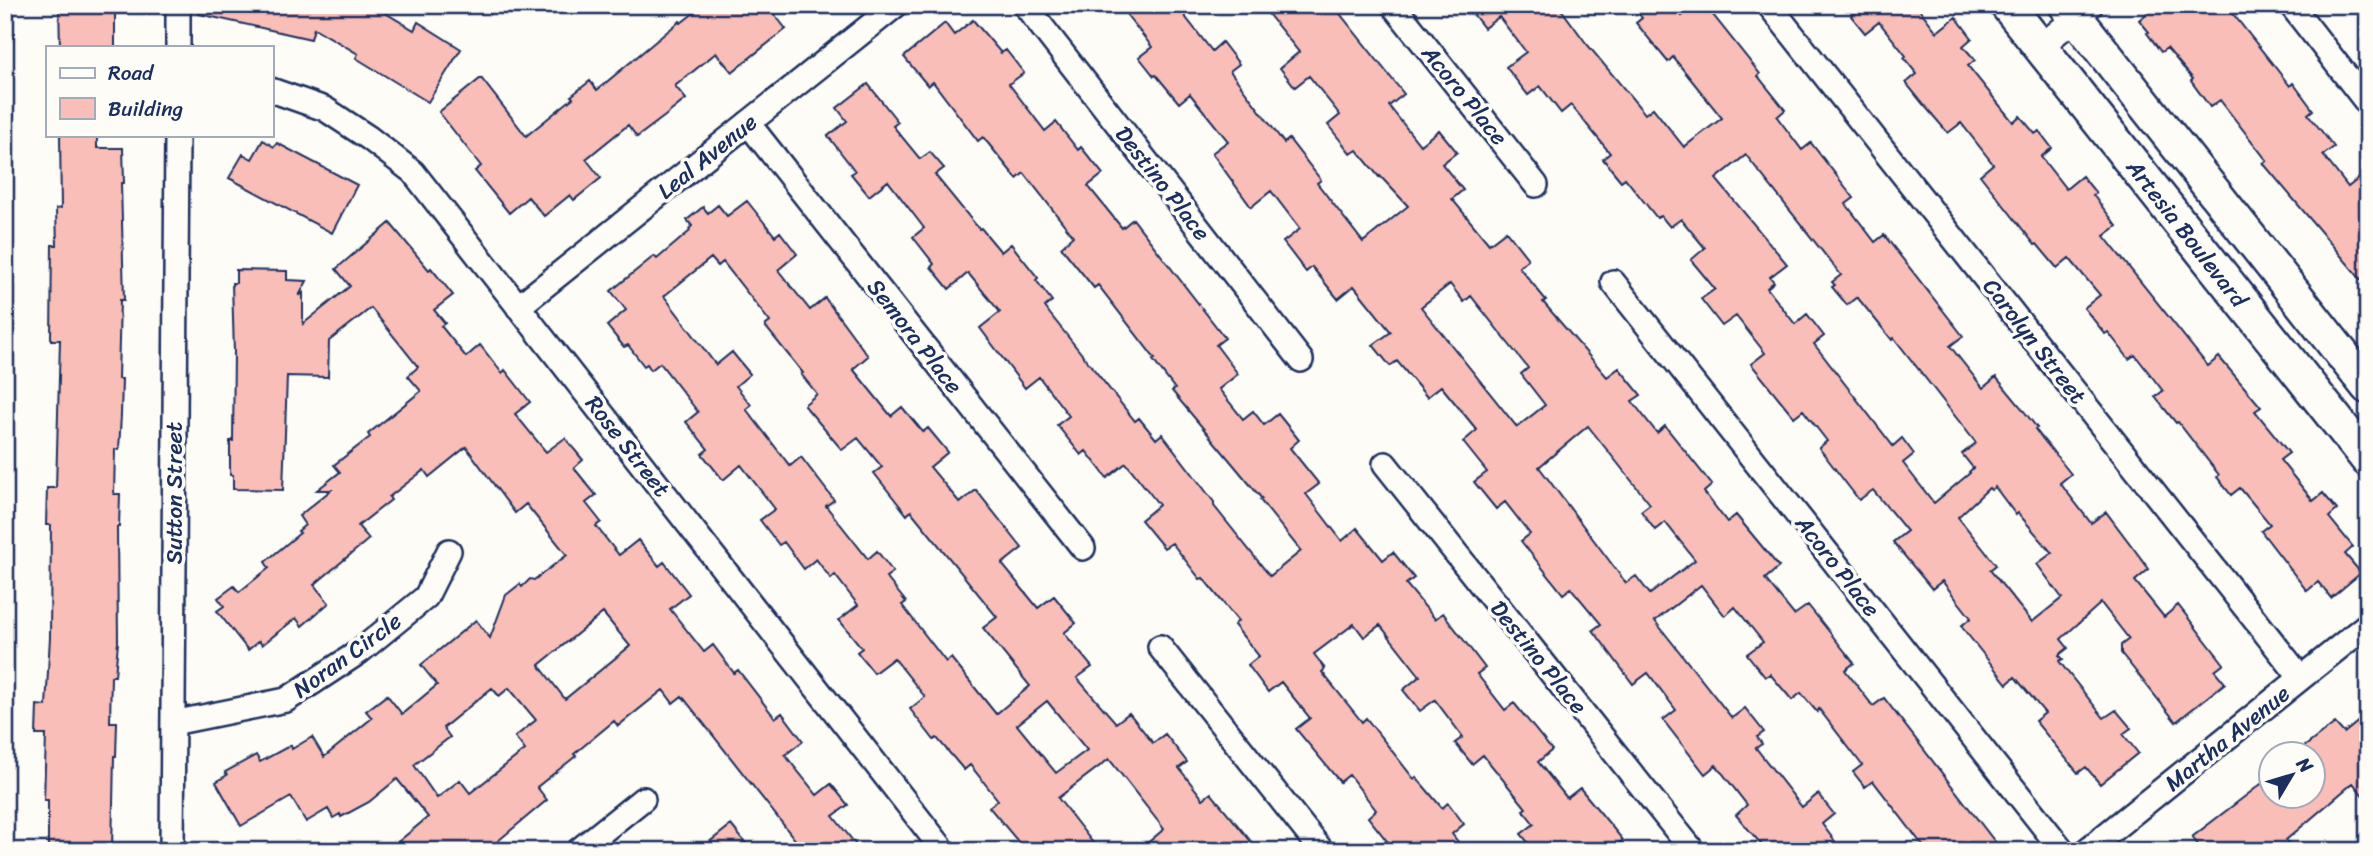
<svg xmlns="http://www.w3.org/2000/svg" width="2373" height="856" font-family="Sriracha,sans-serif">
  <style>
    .building { fill: #fabeb8; stroke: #1b2f5e; stroke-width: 2; fill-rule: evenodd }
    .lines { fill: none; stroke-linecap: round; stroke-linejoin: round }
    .street-casing { stroke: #1b2f5e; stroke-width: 28 }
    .secondary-casing { stroke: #1b2f5e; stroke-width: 38 }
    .street { stroke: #fdfcf7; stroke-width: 23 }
    .secondary { stroke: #fdfcf7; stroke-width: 33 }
    .labels { text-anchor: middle; stroke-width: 7; stroke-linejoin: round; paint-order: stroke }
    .street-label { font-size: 23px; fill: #1b2f5e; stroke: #fdfcf7 }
  </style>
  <rect width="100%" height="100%" fill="#fdfcf7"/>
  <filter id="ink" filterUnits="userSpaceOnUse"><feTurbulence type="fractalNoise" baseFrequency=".0143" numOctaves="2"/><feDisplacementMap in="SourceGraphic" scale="14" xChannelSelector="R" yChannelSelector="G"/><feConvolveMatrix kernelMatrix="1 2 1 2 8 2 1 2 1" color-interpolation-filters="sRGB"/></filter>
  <g filter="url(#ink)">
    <path class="building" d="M 59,5 L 115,5 L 115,47 L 60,47 Z
      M 200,5 L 372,5 L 414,30 L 418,22 L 461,49 L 428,102 L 356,58 L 358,54 L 314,28 L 311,39 L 199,14 Z
      M 704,5 L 767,5 L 786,29 L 732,72 L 716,53 L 675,86 L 686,99 L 665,116 L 637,137 L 628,125 L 586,159 L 601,178 L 574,200 L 570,195 L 544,216 L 528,197 L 509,213 L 475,171 L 481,166 L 439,112 L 481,78 L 526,136 L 573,98 L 571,96 L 590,81 L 597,90 L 680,21 L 681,23 Z
      M 1119,5 L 1176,5 L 1212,51 L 1222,42 L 1239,64 L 1230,71 L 1284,143 L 1289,139 L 1321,180 L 1317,183 L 1363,242 L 1408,206 L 1380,176 L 1379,177 L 1357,150 L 1351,154 L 1328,125 L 1340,115 L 1309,76 L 1295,87 L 1280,68 L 1299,52 L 1261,5 L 1333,5 L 1404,94 L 1389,106 L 1420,145 L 1439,130 L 1457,152 L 1442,164 L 1463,190 L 1452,199 L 1489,244 L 1506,231 L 1528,259 L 1519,267 L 1546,300 L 1543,302 L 1607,377 L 1619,368 L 1641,395 L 1632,401 L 1657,433 L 1665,426 L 1712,485 L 1704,492 L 1727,522 L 1736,515 L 1779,567 L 1765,579 L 1794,615 L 1808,605 L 1854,663 L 1845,670 L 1873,706 L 1884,698 L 2002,851 L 1927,851 L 1873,781 L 1865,787 L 1853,772 L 1862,765 L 1819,709 L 1817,712 L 1801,693 L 1792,700 L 1770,674 L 1765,677 L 1747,654 L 1763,642 L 1735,607 L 1725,616 L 1701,585 L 1655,621 L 1732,718 L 1745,708 L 1764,732 L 1757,737 L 1762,744 L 1756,748 L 1802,807 L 1818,794 L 1834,814 L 1822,824 L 1842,851 L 1767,851 L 1736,815 L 1747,805 L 1716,765 L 1705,774 L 1663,720 L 1676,710 L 1648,673 L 1633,684 L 1593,630 L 1601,624 L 1571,588 L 1563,594 L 1521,541 L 1530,534 L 1505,502 L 1496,509 L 1474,482 L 1487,472 L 1463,442 L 1477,430 L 1441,386 L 1427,397 L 1397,361 L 1390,366 L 1373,345 L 1391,332 L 1354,286 L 1338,299 L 1312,267 L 1306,272 L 1283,242 L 1300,229 L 1271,191 L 1251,207 L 1212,153 L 1228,141 L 1190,94 L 1179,103 L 1156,75 L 1154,76 L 1139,57 L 1152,47 ZM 1450,284 L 1464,302 L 1471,296 L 1504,338 L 1528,368 L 1521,374 L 1545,405 L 1517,427 L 1421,307 ZM 1588,426 L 1650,504 L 1641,511 L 1655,530 L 1665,522 L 1695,560 L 1650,594 L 1636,576 L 1626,583 L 1539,467 Z
      M 1466,5 L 1558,5 L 1586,43 L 1645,114 L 1653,108 L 1684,147 L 1722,118 L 1673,57 L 1668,62 L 1636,23 L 1642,18 L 1632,5 L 1674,5 L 1682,16 L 1695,5 L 1705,5 L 1760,74 L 1758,76 L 1785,110 L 1777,117 L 1802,150 L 1811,143 L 1854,198 L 1846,204 L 1875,242 L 1884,235 L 1963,336 L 1950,346 L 1983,388 L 1996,377 L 2020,406 L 2037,428 L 2035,429 L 2071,474 L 2060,483 L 2091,523 L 2106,512 L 2149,569 L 2135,581 L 2164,617 L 2178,605 L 2224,664 L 2215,671 L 2225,683 L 2176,722 L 2121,653 L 2121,645 L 2129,639 L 2101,603 L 2061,639 L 2068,648 L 2059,655 L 2063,659 L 2059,661 L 2104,718 L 2116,710 L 2131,728 L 2123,734 L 2138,753 L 2100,784 L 2086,767 L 2078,773 L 2035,721 L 2045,713 L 2015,677 L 2007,684 L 1961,626 L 1971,618 L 1942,581 L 1932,589 L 1893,542 L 1907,531 L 1873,490 L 1859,500 L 1819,448 L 1827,441 L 1803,410 L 1794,417 L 1751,364 L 1765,353 L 1736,316 L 1722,326 L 1701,299 L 1715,289 L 1691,260 L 1705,248 L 1681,219 L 1670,227 L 1661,216 L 1657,218 L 1625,178 L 1621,181 L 1603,159 L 1610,153 L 1571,105 L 1561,113 L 1540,86 L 1528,95 L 1506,67 L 1526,52 L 1499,17 L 1484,28 ZM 1746,155 L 1841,275 L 1832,282 L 1835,285 L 1832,287 L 1847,305 L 1857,297 L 1892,340 L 1894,338 L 1976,443 L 1962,454 L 1973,468 L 1969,472 L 1970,473 L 1934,503 L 1903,463 L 1914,454 L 1902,438 L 1893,446 L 1814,344 L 1824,336 L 1807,314 L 1795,324 L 1767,288 L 1774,282 L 1770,277 L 1787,264 L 1716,179 ZM 1995,487 L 2016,515 L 2018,513 L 2052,553 L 2037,564 L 2062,598 L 2032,622 L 1990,570 L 1996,565 L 1958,517 L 1989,488 L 1991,490 Z
      M 1865,5 L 1916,5 L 1937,32 L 1956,17 L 1972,38 L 1963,46 L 1975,60 L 1968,66 L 2013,122 L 2020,116 L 2035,134 L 2039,131 L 2052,148 L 2041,157 L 2066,189 L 2082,176 L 2096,193 L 2093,195 L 2117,226 L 2104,236 L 2208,366 L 2219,357 L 2261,407 L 2255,411 L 2289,453 L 2280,460 L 2313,501 L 2323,493 L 2337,510 L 2329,517 L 2353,547 L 2345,554 L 2361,573 L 2331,598 L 2318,582 L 2307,591 L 2261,531 L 2270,524 L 2240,488 L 2231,495 L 2217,477 L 2219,475 L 2178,422 L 2176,423 L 2155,397 L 2163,391 L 2135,355 L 2129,359 L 2108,332 L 2105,334 L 2084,308 L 2100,295 L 2069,258 L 2057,268 L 2037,244 L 2035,245 L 1980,175 L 1993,164 L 1961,123 L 1948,133 L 1923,104 L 1906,83 L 1917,74 L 1904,58 L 1906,56 L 1879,22 L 1865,33 L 1851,16 Z
      M 2157,5 L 2226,5 L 2290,86 L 2293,83 L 2313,110 L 2308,114 L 2334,147 L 2323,155 L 2348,187 L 2368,171 L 2368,288 L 2263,163 L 2267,161 L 2220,100 L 2210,107 L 2191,81 L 2193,79 L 2167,48 L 2161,52 L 2147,33 L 2149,32 L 2139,20 Z
      M 973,20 L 1001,53 L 1006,50 L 1024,73 L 1009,84 L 1045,131 L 1056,122 L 1078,150 L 1081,147 L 1103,174 L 1088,186 L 1122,228 L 1133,219 L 1225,338 L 1216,345 L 1238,374 L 1219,389 L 1243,419 L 1253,411 L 1264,425 L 1278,414 L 1299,440 L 1290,448 L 1319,484 L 1306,494 L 1319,511 L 1342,541 L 1357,528 L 1383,560 L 1393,552 L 1414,578 L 1406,584 L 1435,619 L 1443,613 L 1485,668 L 1477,674 L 1505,710 L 1514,703 L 1552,750 L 1538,762 L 1567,798 L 1580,788 L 1623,840 L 1609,851 L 1535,851 L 1521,834 L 1534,824 L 1523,810 L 1526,808 L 1483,755 L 1472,764 L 1455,743 L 1463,737 L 1435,700 L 1420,711 L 1403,690 L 1420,676 L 1380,625 L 1364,637 L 1354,624 L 1314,654 L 1325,669 L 1322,672 L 1362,722 L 1366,718 L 1414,779 L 1416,777 L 1442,808 L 1448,803 L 1464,824 L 1452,834 L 1465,851 L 1395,851 L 1368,817 L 1376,810 L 1349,775 L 1340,782 L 1296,729 L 1310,718 L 1281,682 L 1268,692 L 1248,665 L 1259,656 L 1234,625 L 1238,621 L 1203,578 L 1200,579 L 1172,543 L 1164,548 L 1141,520 L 1159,505 L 1126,463 L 1107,478 L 1086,451 L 1081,455 L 1057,425 L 1069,416 L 1039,377 L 1025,388 L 980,328 L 1000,312 L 968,273 L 949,289 L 931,267 L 934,264 L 913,237 L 924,228 L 888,181 L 869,196 L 851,174 L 855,171 L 828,136 L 847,121 L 837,108 L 868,84 L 898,122 L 893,126 L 920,159 L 930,152 L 944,168 L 935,175 L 979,229 L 981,228 L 1001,252 L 1011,244 L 1038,278 L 1036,280 L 1052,301 L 1045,307 L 1050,314 L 1135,421 L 1139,418 L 1156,439 L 1162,434 L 1214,502 L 1214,506 L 1270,576 L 1301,551 L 1260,500 L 1262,499 L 1172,391 L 1175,389 L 1153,360 L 1155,359 L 1098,285 L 1094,288 L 1061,247 L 1073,236 L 1024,173 L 1017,179 L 983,137 L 978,141 L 933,82 L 928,86 L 904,57 L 945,23 L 954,35 Z
      M 60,135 L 97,135 L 97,148 L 123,148 L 124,183 L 121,183 L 124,300 L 120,300 L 118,379 L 122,379 L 121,415 L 119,449 L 115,449 L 114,494 L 120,494 L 119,527 L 117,527 L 118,642 L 115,676 L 111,676 L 110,722 L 117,722 L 116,756 L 114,756 L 112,851 L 48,851 L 48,800 L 44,800 L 46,735 L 36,735 L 37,705 L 46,706 L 50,637 L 51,525 L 46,525 L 47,488 L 56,488 L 60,340 L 51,340 L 52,245 L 57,245 L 56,209 L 61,208 Z
      M 263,140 L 274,147 L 277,143 L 357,185 L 332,233 L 229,178 L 243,154 L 252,159 Z
      M 747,201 L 775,236 L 780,232 L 797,254 L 778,270 L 810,310 L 825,298 L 868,356 L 853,369 L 891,416 L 902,407 L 923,432 L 928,428 L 948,452 L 930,467 L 960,503 L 976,490 L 1022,548 L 1002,564 L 1038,608 L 1054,596 L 1076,623 L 1064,633 L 1092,667 L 1077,678 L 1116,723 L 1129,713 L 1153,743 L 1165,734 L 1187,762 L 1179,768 L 1203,799 L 1211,793 L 1259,851 L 1138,851 L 1164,829 L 1109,759 L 1058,798 L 1093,843 L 1083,851 L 1026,851 L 989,807 L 998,800 L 970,765 L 964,770 L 937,738 L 934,740 L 910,709 L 925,697 L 894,658 L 874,673 L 857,652 L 862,648 L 839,620 L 858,605 L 835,575 L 831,579 L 816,559 L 804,569 L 784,542 L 779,545 L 760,520 L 775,509 L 741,465 L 723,480 L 702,454 L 708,449 L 686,422 L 698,412 L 660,363 L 651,370 L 647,364 L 644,366 L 628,345 L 624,347 L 607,326 L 626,310 L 611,291 L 654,256 L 657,259 L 690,231 L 689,229 L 692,226 L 687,220 L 703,207 L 708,213 L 718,205 L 727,216 ZM 711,258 L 718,266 L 723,262 L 770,322 L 765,326 L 803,373 L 801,374 L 817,394 L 804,405 L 842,450 L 858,438 L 882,467 L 874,473 L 907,515 L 911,511 L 997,617 L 983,628 L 1030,686 L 996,714 L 951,658 L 946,662 L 902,605 L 906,602 L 886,577 L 893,572 L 877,551 L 868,559 L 826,506 L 834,500 L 801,457 L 790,466 L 746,409 L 751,405 L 736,386 L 750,374 L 732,352 L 716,365 L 664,296 ZM 1047,701 L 1087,750 L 1056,773 L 1017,725 Z
      M 390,223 L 429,270 L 431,268 L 453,295 L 434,310 L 445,323 L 441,326 L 466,357 L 480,345 L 502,373 L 505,370 L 530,402 L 515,414 L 546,452 L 565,438 L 583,460 L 574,468 L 596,495 L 586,503 L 601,522 L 596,526 L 619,555 L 638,540 L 659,566 L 664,562 L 689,594 L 670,609 L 704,652 L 713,645 L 734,673 L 738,670 L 775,718 L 782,713 L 803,741 L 785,755 L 817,795 L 831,784 L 848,805 L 833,816 L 861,851 L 804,851 L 682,696 L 673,703 L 663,690 L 618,726 L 614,721 L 574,754 L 576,756 L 537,787 L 547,800 L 486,851 L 387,851 L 428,817 L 397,779 L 369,802 L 341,817 L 340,814 L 333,818 L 328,809 L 306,822 L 291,797 L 241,826 L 216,782 L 227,775 L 225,772 L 256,755 L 260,762 L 291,745 L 292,749 L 312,737 L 324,757 L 372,718 L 366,711 L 387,695 L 402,714 L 437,685 L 421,665 L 476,620 L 490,638 L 506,595 L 520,584 L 522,587 L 530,579 L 534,580 L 567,555 L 526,504 L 515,513 L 466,447 L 429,477 L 424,470 L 389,497 L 391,500 L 358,526 L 369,539 L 314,585 L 329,603 L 302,626 L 296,618 L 262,645 L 259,641 L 248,650 L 217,611 L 224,606 L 218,598 L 234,586 L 239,592 L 269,568 L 265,562 L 300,533 L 298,531 L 305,525 L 299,516 L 331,490 L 317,490 L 340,472 L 334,465 L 370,437 L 368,434 L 421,391 L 408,376 L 418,367 L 371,308 L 329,341 L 328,377 L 287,376 L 283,490 L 233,489 L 233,475 L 230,475 L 230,441 L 233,441 L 234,353 L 232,283 L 236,283 L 236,270 L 287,271 L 287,280 L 307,281 L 299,296 L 303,293 L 303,324 L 350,286 L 336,269 ZM 603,613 L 630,646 L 565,699 L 539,665 ZM 492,688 L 499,696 L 509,688 L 536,720 L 515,737 L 525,750 L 470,793 L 460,780 L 437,798 L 414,765 L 450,737 L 443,728 Z
      M 2360,720 L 2368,730 L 2368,802 L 2353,783 L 2286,840 L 2294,851 L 2203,851 L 2192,837 L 2265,781 L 2272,789 L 2272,796 L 2314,796 L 2314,754 L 2295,754 L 2335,723 L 2344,733 Z
      M 731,825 L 752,851 L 698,851 Z"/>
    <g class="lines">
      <g class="street-casing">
        <path id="street" d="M 1025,5 L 1301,360
          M 1393,5 L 1536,185
          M 1769,5 L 2301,678
          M 2291,5 L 2368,104
          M 178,47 L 178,5
          M 2040,47 L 2091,5
          M 271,90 L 325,109 L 369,138 L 413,172 L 944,851
          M 748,123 L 1083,548
          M 1613,282 L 2063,851
          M 518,307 L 896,5
          M 1385,464 L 1693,851
          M 1160,647 L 1322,851
          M 173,723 L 286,700 L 359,652 L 426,597 L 449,551
          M 172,851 L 177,135
          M 578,851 L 643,799
          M 2086,851 L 2368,624"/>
      </g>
      <g class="secondary-casing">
        <path id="secondary" d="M 2007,5 L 2368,460
          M 2066,5 L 2368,387"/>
      </g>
      <use href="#street" class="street"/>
      <use href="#secondary" class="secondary"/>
    </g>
  </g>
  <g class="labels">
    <g class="street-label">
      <text transform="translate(1465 95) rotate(51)" y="8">Acoro Place</text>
      <text transform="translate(707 156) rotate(-39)" y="8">Leal Avenue</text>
      <text transform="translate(1163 183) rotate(52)" y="8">Destino Place</text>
      <text transform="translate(2187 233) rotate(52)" y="8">Artesia Boulevard</text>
      <text transform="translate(915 336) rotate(52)" y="8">Semora Place</text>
      <text transform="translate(2035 341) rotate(52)" y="8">Carolyn Street</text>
      <text transform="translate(628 446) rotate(52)" y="8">Rose Street</text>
      <text transform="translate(174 493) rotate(-90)" y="8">Sutton Street</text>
      <text transform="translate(1838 566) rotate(52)" y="8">Acoro Place</text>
      <text transform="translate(347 655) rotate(-36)" y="8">Noran Circle</text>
      <text transform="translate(1539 657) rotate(51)" y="8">Destino Place</text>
      <text transform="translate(2227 738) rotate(-39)" y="8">Martha Avenue</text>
    </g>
  </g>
  <rect width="2373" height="856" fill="none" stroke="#fdfcf7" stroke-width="28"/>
  <rect x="14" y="14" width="2345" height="828" fill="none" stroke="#1b2f5e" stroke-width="2.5" filter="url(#ink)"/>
  <rect x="46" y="46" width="228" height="91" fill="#fdfcf7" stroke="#a3aaba" stroke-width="2"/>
  <rect x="60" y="68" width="35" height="10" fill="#fdfcf7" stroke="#a3aaba" stroke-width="2"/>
  <text x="108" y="80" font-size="21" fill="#1b2f5e">Road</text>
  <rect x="60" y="98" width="35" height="21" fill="#fabeb8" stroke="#a3aaba" stroke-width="2"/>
  <text x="108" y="116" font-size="21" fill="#1b2f5e">Building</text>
  <g transform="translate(2292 775) rotate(52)"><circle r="33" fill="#fdfcf7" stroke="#a3aaba" stroke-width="2"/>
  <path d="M0-5L12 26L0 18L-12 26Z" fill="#1b2f5e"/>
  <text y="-10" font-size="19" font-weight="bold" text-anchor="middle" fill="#1b2f5e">N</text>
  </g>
</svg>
